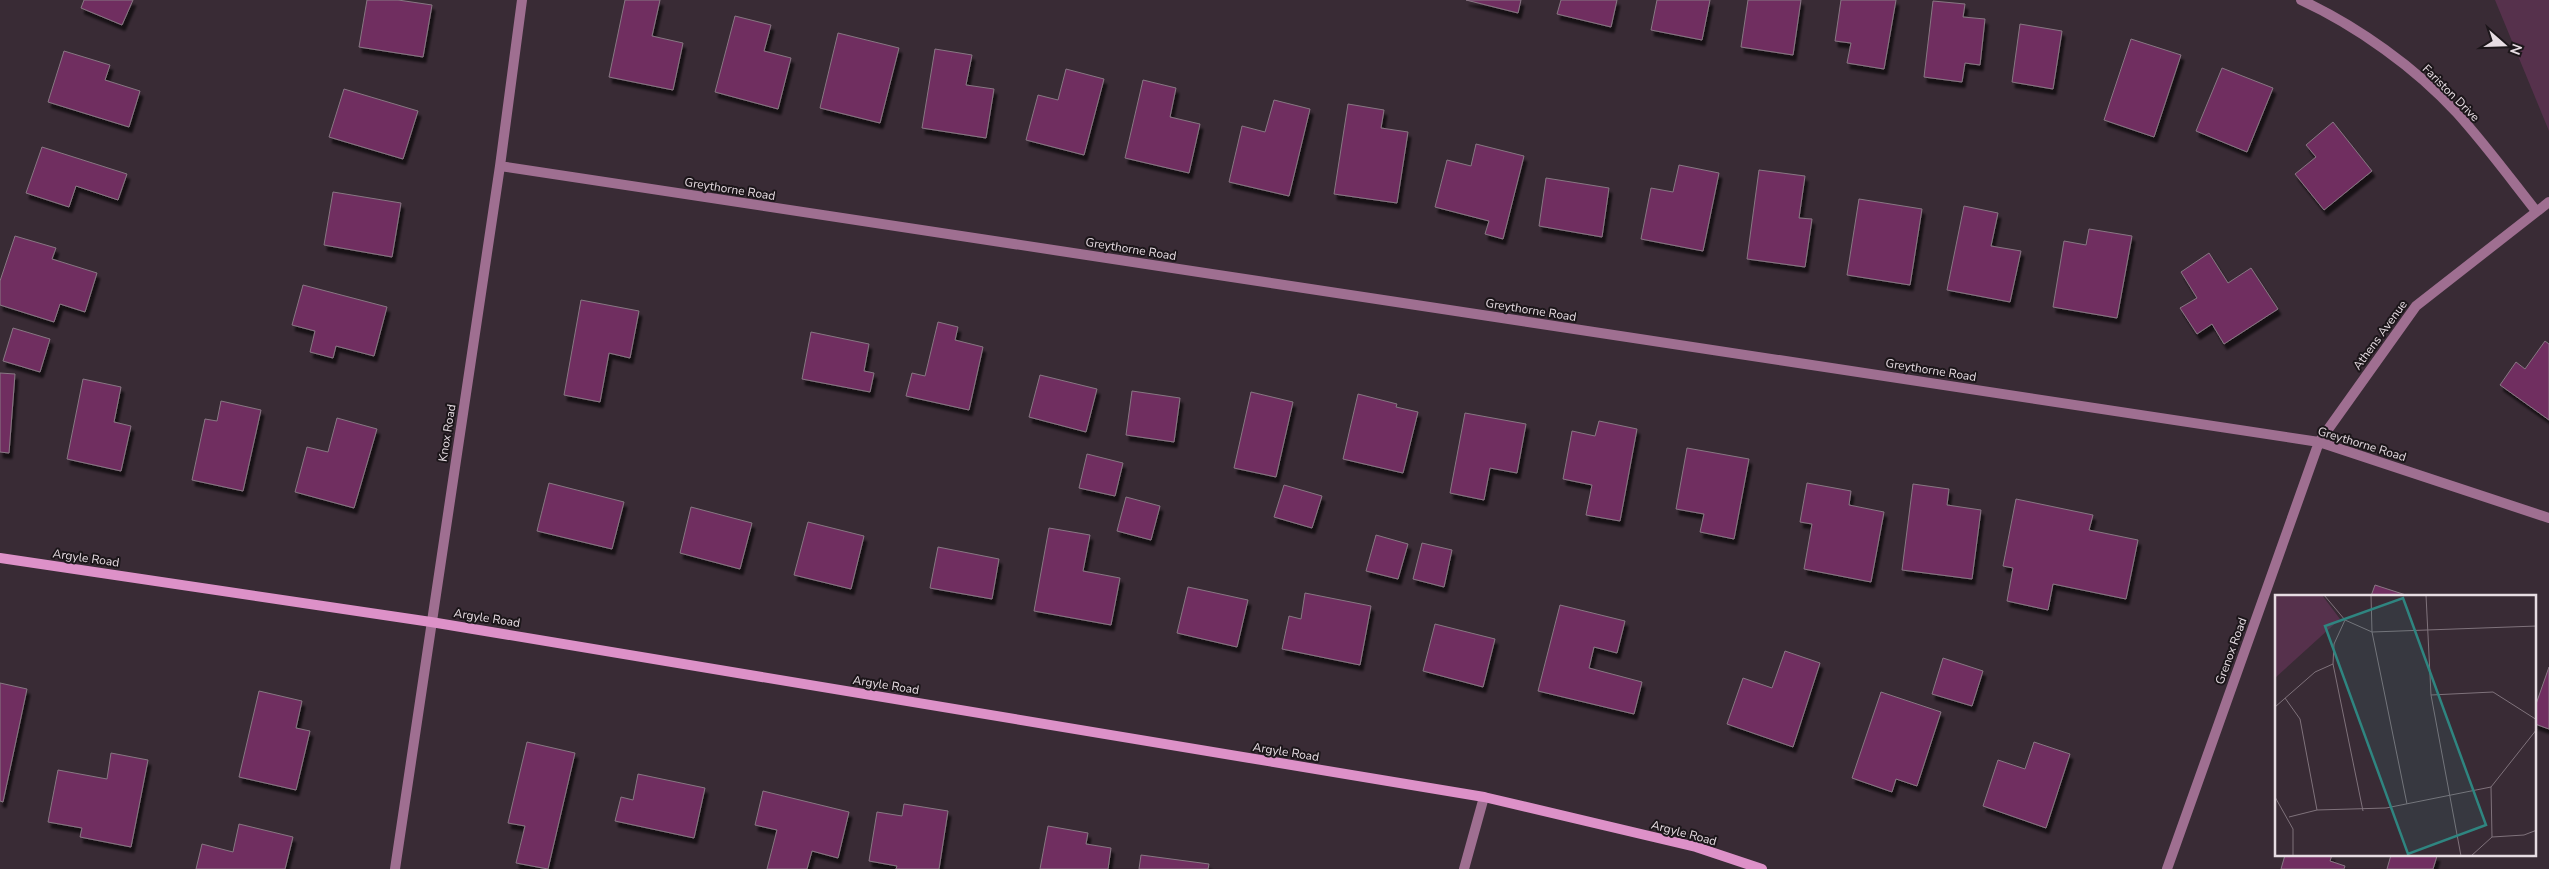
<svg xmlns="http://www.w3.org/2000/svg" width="2549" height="869" font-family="'Nunito Sans',sans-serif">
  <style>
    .green { fill: #56314c }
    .building { fill: #6f2f60; stroke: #887783; filter: url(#shadow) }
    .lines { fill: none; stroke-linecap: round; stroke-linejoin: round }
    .street { stroke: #9f6f91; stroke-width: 10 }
    .secondary { stroke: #dd91c8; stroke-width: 10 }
    .labels { text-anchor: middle; stroke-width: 4; stroke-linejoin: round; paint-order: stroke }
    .street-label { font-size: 12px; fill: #e7dde3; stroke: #1c161a }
    .inset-road { fill: none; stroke: #7f727b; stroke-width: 1 }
    .view { fill: #2f8580; fill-opacity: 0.15; stroke: #2f8580; stroke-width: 2.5 }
    .inset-edge { fill: none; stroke: #e7dde3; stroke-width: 2.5 }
  </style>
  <defs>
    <filter id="shadow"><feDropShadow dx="3" dy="5.5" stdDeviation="1" flood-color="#0009"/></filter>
  </defs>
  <rect width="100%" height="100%" fill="#392b35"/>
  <path class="green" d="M 2495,0 L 2549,0 L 2549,131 Z"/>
  <path class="building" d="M 84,0 L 133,0 L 122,25 L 81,8 Z
    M 367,0 L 398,0 L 432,5 L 423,57 L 359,47 Z
    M 625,0 L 660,0 L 652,36 L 683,43 L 673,90 L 609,77 Z
    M 1466,0 L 1521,0 L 1518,13 Z
    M 1561,0 L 1617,0 L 1611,27 L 1557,14 Z
    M 1657,0 L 1710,0 L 1702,40 L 1651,30 Z
    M 1748,0 L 1801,0 L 1793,55 L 1741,47 Z
    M 1841,0 L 1896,0 L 1884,69 L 1847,63 L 1851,43 L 1835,41 Z
    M 1933,1 L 1965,4 L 1963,17 L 1985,19 L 1980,65 L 1965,63 L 1962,82 L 1924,77 Z
    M 735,16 L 771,25 L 764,51 L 791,58 L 778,109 L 715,92 Z
    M 2020,24 L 2062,31 L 2053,89 L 2012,82 Z
    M 838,33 L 899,48 L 880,123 L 820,108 Z
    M 2131,39 L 2181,55 L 2154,137 L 2104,120 Z
    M 935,49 L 972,55 L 966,85 L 994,89 L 986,138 L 922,128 Z
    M 64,51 L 110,65 L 105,80 L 140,91 L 129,127 L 48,102 Z
    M 2222,68 L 2273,88 L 2247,152 L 2196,131 Z
    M 1066,69 L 1104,79 L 1084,155 L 1026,140 L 1038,95 L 1058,100 Z
    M 1143,80 L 1176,88 L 1170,117 L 1200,124 L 1189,173 L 1125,158 Z
    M 344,89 L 418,111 L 403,159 L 329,137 Z
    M 1274,100 L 1310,109 L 1289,196 L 1229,182 L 1242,126 L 1265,132 Z
    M 1348,104 L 1384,110 L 1381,128 L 1408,132 L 1397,203 L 1334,194 Z
    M 2333,122 L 2372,171 L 2324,210 L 2295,174 L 2316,157 L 2306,145 Z
    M 1476,144 L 1524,156 L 1503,239 L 1485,234 L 1489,221 L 1435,207 L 1447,160 L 1471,166 Z
    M 42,147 L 127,174 L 118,200 L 76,186 L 69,207 L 26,193 Z
    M 1679,165 L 1719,173 L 1703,251 L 1641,239 L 1651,188 L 1673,192 Z
    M 1759,170 L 1805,176 L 1799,218 L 1812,219 L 1805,267 L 1747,259 Z
    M 1546,178 L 1609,188 L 1602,237 L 1539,226 Z
    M 333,192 L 401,203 L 392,257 L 324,245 Z
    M 1859,199 L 1922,209 L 1910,285 L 1847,275 Z
    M 1964,206 L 1998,213 L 1991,246 L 2021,251 L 2010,302 L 1947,290 Z
    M 2089,229 L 2132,236 L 2117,318 L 2053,307 L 2064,241 L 2086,245 Z
    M 15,236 L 56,248 L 52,259 L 97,273 L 85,312 L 60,304 L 54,322 L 0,305 L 0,281 Z
    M 2209,253 L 2228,283 L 2251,268 L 2278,309 L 2224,344 L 2212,324 L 2197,334 L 2180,308 L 2197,298 L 2181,272 Z
    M 303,285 L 387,307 L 374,356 L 336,346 L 333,358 L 310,352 L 315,331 L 292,325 Z
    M 581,300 L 639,311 L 630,358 L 609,353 L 600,402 L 564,395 Z
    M 938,322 L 958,327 L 955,340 L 983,347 L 969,410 L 906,396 L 912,373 L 925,376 Z
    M 13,328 L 50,339 L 40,372 L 3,361 Z
    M 811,332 L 869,344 L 864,371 L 874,373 L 870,392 L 802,379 Z
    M 2545,341 L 2549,344 L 2549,420 L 2500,385 L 2516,362 L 2525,369 Z
    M 0,373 L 15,374 L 9,453 L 0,452 Z
    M 1040,375 L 1097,389 L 1086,432 L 1029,417 Z
    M 83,379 L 121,387 L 114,422 L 131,426 L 121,471 L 67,459 Z
    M 1132,391 L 1180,398 L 1174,442 L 1126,435 Z
    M 1251,392 L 1293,402 L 1276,477 L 1234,468 Z
    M 1358,394 L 1397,404 L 1396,407 L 1418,412 L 1403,473 L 1343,459 Z
    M 221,401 L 261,410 L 243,491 L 192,480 L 205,419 L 217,421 Z
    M 1465,413 L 1526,424 L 1517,473 L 1490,468 L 1484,500 L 1450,493 Z
    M 337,418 L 377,429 L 354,508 L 295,492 L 307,447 L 328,452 Z
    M 1599,421 L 1637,429 L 1620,521 L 1586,515 L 1592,485 L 1563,479 L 1572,431 L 1595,436 Z
    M 1687,448 L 1749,459 L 1734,539 L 1700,532 L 1704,514 L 1676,509 Z
    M 1087,454 L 1123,463 L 1115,496 L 1079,488 Z
    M 549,483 L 624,502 L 612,549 L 537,531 Z
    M 1807,483 L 1851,491 L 1849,505 L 1884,512 L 1871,582 L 1804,569 L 1812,524 L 1800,522 Z
    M 1913,484 L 1949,489 L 1947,505 L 1981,510 L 1972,579 L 1902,570 Z
    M 1284,485 L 1322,496 L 1312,528 L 1274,517 Z
    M 1126,497 L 1160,506 L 1151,540 L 1117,531 Z
    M 2016,499 L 2093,515 L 2089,530 L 2138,540 L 2126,599 L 2053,584 L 2048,610 L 2007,601 L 2013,568 L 2003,566 Z
    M 691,507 L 752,523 L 740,569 L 680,553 Z
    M 808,522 L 864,536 L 851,589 L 794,575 Z
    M 1049,528 L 1090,535 L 1083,571 L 1120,578 L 1111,625 L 1034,611 Z
    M 1376,535 L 1408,544 L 1398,579 L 1366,571 Z
    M 1422,543 L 1452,550 L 1444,587 L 1413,579 Z
    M 938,547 L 999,559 L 992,599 L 930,588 Z
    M 2375,585 L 2409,596 L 2371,596 Z
    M 1188,587 L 1248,600 L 1237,647 L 1177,633 Z
    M 1305,593 L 1371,606 L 1360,665 L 1282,649 L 1289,616 L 1301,619 Z
    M 1560,605 L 1625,621 L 1617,653 L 1594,647 L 1589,668 L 1642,682 L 1634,714 L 1538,691 Z
    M 1435,624 L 1495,639 L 1483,687 L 1423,671 Z
    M 1785,651 L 1820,663 L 1793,747 L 1727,724 L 1743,678 L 1772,688 Z
    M 1943,658 L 1983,671 L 1972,706 L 1932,694 Z
    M 2549,667 L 2549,729 L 2535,724 L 2535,707 Z
    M 0,683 L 27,689 L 3,802 L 0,801 Z
    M 259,691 L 302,701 L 296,728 L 310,731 L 296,790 L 239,777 Z
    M 1881,692 L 1941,712 L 1917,786 L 1896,779 L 1892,792 L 1852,778 Z
    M 527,742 L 575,753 L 548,869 L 516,863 L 525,826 L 508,823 Z
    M 2034,742 L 2070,754 L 2046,828 L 1983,806 L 1998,760 L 2025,769 Z
    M 111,753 L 148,760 L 131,847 L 80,837 L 82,828 L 48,822 L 58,770 L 107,779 Z
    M 638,774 L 705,788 L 694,838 L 615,821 L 621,797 L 633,800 Z
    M 763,791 L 849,812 L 838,858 L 812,851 L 807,869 L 767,869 L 777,830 L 755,825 Z
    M 904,804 L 948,811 L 939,869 L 896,869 L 897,866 L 869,861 L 877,812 L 902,816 Z
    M 239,824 L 293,837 L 285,869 L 196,869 L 202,844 L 233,852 Z
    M 1048,826 L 1088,833 L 1086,844 L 1111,848 L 1108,869 L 1040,869 Z
    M 1141,855 L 1209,864 L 1208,869 L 1139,869 Z
    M 2285,855 L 2332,855 L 2330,861 L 2345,866 L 2344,869 L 2281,869 Z
    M 2391,855 L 2433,855 L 2437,856 L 2433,869 L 2387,869 Z"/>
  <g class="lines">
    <path class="street" d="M 2301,0 C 2357,26 2416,68 2457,113 C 2485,144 2510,178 2536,211
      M 500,166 L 2319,442 L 2549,518
      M 395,869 L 500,166 L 522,0
      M 1464,869 L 1484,797
      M 2167,869 L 2319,442 L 2416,306 L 2549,202"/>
    <path class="secondary" d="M 0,558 L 431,622 L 1484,797 L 1696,847 L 1762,869"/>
  </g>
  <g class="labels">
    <g class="street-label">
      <text transform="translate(2451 93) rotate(45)" y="4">Fariston Drive</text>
      <text transform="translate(730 189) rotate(9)" y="4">Greythorne Road</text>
      <text transform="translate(1131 249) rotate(9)" y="4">Greythorne Road</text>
      <text transform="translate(1531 310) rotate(9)" y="4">Greythorne Road</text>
      <text transform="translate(2380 335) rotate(-54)" y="4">Athens Avenue</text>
      <text transform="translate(1931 370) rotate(9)" y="4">Greythorne Road</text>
      <text transform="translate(447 433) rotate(-81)" y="4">Knox Road</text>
      <text transform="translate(2362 444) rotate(17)" y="4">Greythorne Road</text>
      <text transform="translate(86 558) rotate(8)" y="4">Argyle Road</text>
      <text transform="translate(487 618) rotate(9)" y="4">Argyle Road</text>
      <text transform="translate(2231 651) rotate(-70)" y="4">Grenox Road</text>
      <text transform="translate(886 685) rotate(9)" y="4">Argyle Road</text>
      <text transform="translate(1286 752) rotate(9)" y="4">Argyle Road</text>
      <text transform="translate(1684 833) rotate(15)" y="4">Argyle Road</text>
    </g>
  </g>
  <g transform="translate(2275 595)">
    <rect width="261" height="261" fill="#392b35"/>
    <path d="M 0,0 L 47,0 L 65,24 L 0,83 Z" fill="#56314c"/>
    <path class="inset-road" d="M 49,0 L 70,25 L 97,37 L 262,31M 96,0 L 97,37 L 132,209M 151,0 L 156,100 L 186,261M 70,25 L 59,49 L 58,69 L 88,216M 156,100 L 218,97 L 262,125M 10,103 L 25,124 L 42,215M 0,112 L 40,77 L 58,69M 216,192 L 217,242M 0,202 L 18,234 L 18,261M 14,222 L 42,215 L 111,213 L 216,192 L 262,134M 196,261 L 217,242 L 249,240 L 262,235"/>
    <path class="view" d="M 128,3 L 211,230 L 133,259 L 50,31 Z"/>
    <rect width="261" height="261" class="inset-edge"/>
  </g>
  <g transform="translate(2504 45) rotate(110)" stroke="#1c161a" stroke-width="4" paint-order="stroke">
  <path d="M0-4L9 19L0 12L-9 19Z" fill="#e7dde3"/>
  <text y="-8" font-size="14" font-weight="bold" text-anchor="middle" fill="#e7dde3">N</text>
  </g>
</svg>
